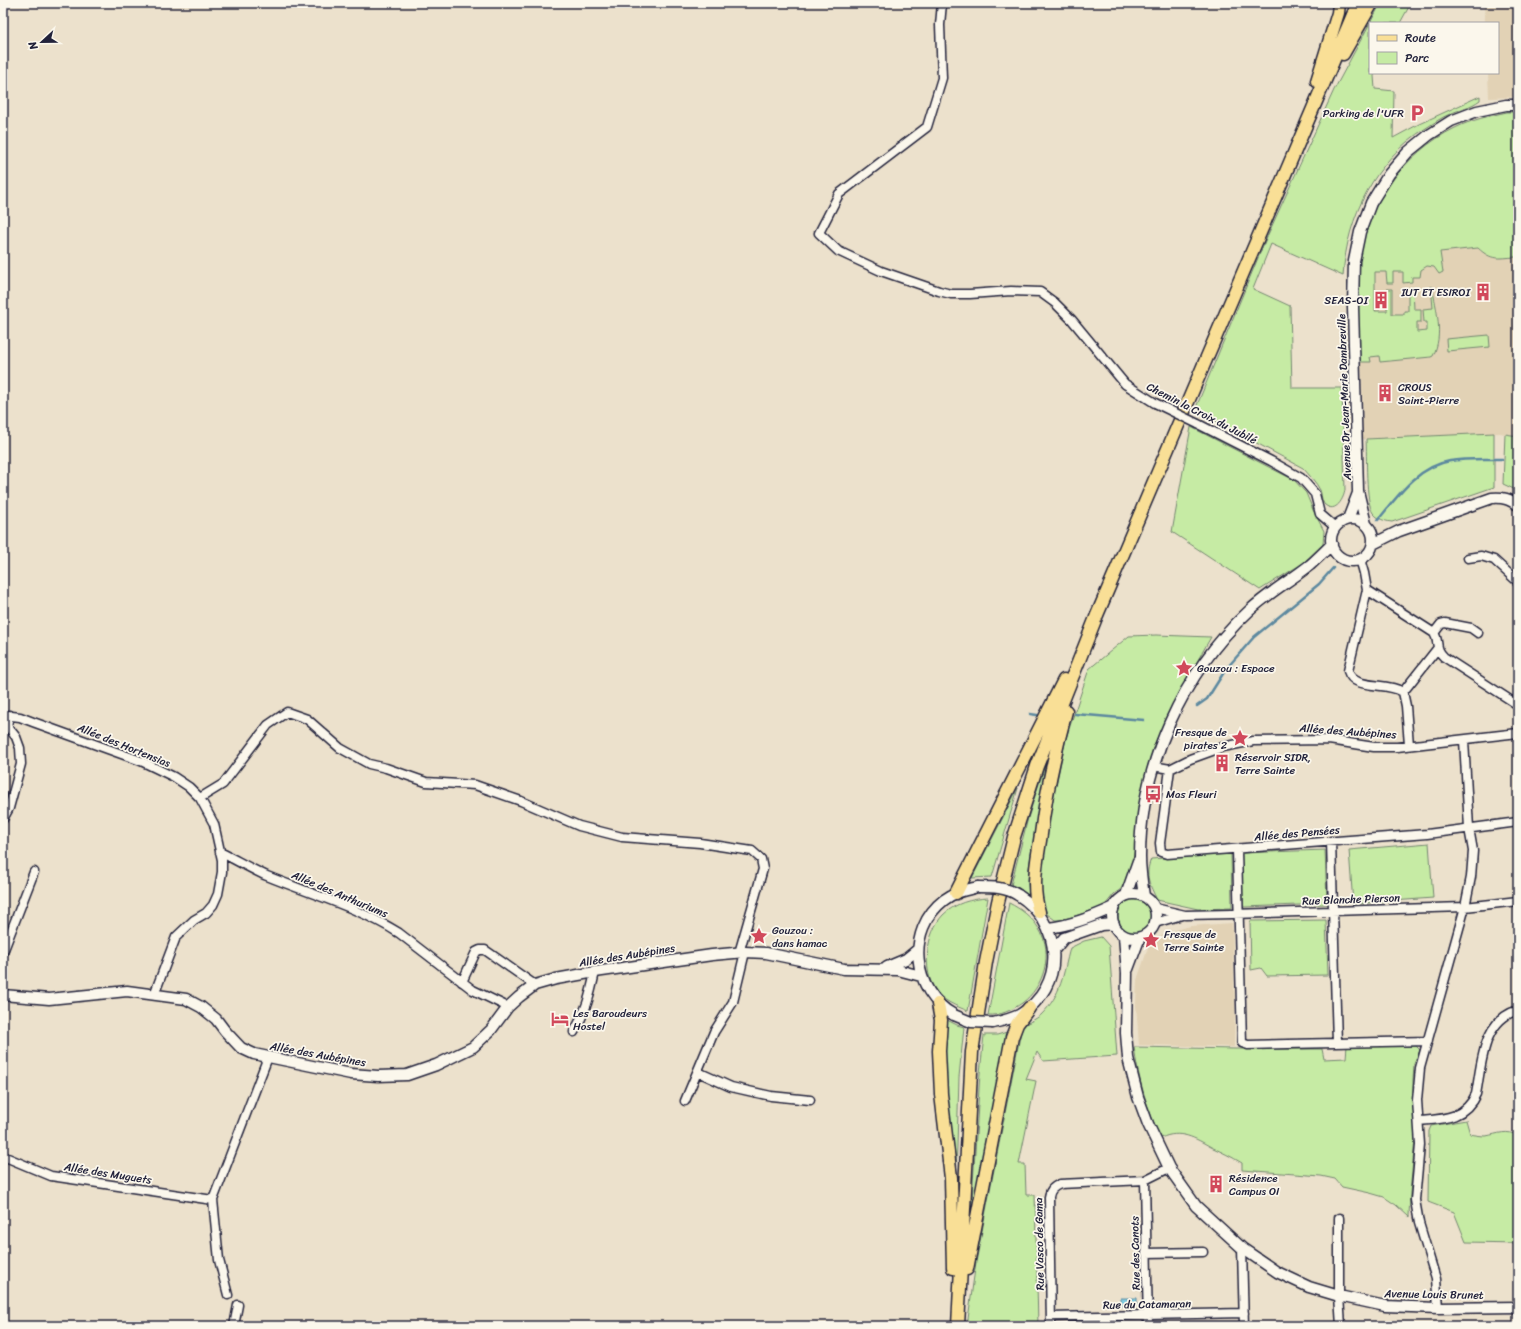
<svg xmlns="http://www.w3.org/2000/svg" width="1521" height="1329" font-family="Sriracha,sans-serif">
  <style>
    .built { fill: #e2d2b5 }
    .green { fill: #c6eba4; stroke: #748670 }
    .water { fill: #81cce1; stroke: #5b889f }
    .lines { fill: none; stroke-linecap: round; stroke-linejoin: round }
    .stream { stroke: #5b889f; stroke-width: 2.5 }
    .minor-casing { stroke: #22223b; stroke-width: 11 }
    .tertiary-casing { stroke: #22223b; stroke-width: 13 }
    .primary-casing { stroke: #22223b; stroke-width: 15 }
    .minor { stroke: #fbf7ec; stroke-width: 8 }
    .tertiary { stroke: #fbf7ec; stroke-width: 10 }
    .primary { stroke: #f9df96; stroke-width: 12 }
    .minor-bridge-casing { stroke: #22223b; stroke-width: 11; stroke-linecap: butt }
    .tertiary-bridge-casing { stroke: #22223b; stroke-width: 13; stroke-linecap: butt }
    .minor-bridge { stroke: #fbf7ec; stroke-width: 8 }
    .tertiary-bridge { stroke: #fbf7ec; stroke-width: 10 }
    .labels { text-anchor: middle; stroke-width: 3.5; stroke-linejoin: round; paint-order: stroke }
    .poi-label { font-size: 11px; fill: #22223b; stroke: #fbf7ec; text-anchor: start }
    .street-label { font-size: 11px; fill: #22223b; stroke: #fbf7ec }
  </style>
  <rect width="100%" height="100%" fill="#ece1cc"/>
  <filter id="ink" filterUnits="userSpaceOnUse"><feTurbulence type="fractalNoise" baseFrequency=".025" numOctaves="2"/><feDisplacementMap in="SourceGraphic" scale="8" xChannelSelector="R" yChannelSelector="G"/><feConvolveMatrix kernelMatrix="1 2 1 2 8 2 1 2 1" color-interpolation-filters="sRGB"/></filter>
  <g filter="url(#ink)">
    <path class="built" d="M 1484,3 L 1518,3 L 1518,97 L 1489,98 L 1488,73 L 1498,73 L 1498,23 L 1485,23 Z
      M 1502,192 L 1515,192 L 1518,195 L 1518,235 L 1511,240 L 1510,249 L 1504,257 L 1515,257 L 1518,249 L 1518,436 L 1500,433 L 1363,439 L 1362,374 L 1360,362 L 1358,297 L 1359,261 L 1362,247 L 1373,250 L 1437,248 L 1440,252 L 1478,248 L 1484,253 L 1478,240 L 1468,244 L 1460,234 L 1454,238 L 1444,237 L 1437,223 L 1437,220 L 1441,220 L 1452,213 L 1460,203 L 1470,201 L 1474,197 L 1481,198 Z
      M 1232,923 L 1235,1010 L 1234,1047 L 1139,1045 L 1136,1004 L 1137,980 L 1149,945 L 1165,934 L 1178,929 L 1191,926 Z"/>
    <path class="green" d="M 1381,3 L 1411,3 L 1400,23 L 1370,23 Z
      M 1370,23 L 1370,73 L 1375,73 L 1374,76 L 1375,89 L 1394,91 L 1393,138 L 1419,124 L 1480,96 L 1480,100 C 1471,107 1460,109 1450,114 C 1442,117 1434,123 1426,128 C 1375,160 1347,216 1343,276 L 1271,244 L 1253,289 L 1290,306 L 1292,388 L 1342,388 L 1345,490 C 1344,498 1336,514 1325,505 C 1321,501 1322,495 1320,490 C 1316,482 1309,475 1303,468 L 1195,410 L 1265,241 L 1334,90 Z
      M 1507,112 L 1518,112 L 1518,249 L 1516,257 C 1498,258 1492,261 1478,248 L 1440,252 L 1443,272 L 1439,274 L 1434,267 L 1427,266 L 1421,270 L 1420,277 L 1412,277 L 1412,282 L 1403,283 L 1403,272 L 1393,272 L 1393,283 L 1387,283 L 1386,272 L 1375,272 L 1375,311 L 1387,311 L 1387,289 L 1392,289 L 1392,314 L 1404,314 L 1404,311 L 1408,311 L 1408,289 L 1413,288 L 1414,309 L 1421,309 L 1421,322 L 1417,322 L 1417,332 L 1427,331 L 1427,322 L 1424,322 L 1423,309 L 1433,308 L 1431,286 L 1432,286 C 1436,308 1444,335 1433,356 L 1431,357 L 1380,362 L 1379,356 L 1370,357 L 1371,362 L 1360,362 C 1359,329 1355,294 1359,261 C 1366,205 1404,153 1455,128 C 1471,120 1489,116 1507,112 Z
      M 1489,335 L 1490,347 L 1447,351 L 1446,339 Z
      M 1191,427 L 1294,480 L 1306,493 L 1313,510 L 1324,531 L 1323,544 L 1303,563 L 1260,590 L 1172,532 Z
      M 1494,433 L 1494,487 L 1392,522 C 1384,521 1378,519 1373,513 C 1365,502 1367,454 1366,439 Z
      M 1505,434 L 1518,436 L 1518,491 L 1503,484 Z
      M 1156,635 L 1211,637 L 1174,702 L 1154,745 L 1149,764 L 1141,806 L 1132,867 L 1121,889 L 1114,894 L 1106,904 L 1097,909 L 1062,920 L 1055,920 L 1047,914 L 1040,896 L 1039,885 L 1052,804 L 1066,738 L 1089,669 L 1129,636 Z
      M 1046,762 L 1029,868 L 1028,883 L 1029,896 L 1019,888 L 1011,885 L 1028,818 Z
      M 1018,788 L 992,877 L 972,878 Z
      M 1429,843 L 1433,898 L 1353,904 L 1349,850 Z
      M 1325,850 L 1327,904 L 1243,907 L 1241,853 Z
      M 1231,853 L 1232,908 L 1198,909 L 1157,900 C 1150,885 1144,876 1151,859 Z
      M 988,898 L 968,1011 C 956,1006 943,1001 935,990 C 922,969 926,933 943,915 C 955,903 971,899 988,898 Z
      M1118 916a17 17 0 1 1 34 0a17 17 0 1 1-34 0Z
      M 1009,903 C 1021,909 1032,917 1039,929 C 1054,953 1044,987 1022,1003 C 1012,1010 1000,1016 988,1015 Z
      M 1326,920 L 1328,975 L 1267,976 L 1261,968 L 1251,970 L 1250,921 Z
      M 1101,937 L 1109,946 L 1117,1056 L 1043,1061 L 1037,1052 L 1026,1079 L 1036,1081 L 1019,1164 L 1025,1164 L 1026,1195 L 1035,1195 L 1038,1326 L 967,1326 L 976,1262 L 1022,1026 C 1028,1023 1036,1019 1041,1015 C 1062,994 1063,974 1070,948 L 1084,941 Z
      M 943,1018 L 957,1025 L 964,1027 L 959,1077 L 956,1180 L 944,1074 Z
      M 1007,1032 L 999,1081 L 971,1216 L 980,1073 L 984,1035 L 997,1035 Z
      M 1347,1046 L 1416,1046 L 1420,1050 L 1414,1064 L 1413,1080 L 1413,1106 L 1416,1128 L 1410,1193 L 1409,1217 L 1396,1205 L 1384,1197 L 1370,1193 L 1342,1187 L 1335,1179 L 1321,1176 L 1242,1170 L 1242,1163 C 1232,1157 1222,1152 1211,1147 C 1195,1138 1180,1129 1161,1138 C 1147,1110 1138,1078 1134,1047 L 1235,1049 L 1322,1049 L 1324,1059 L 1346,1058 Z
      M 1466,1120 L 1470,1134 C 1475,1135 1481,1136 1486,1136 C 1498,1134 1507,1129 1518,1136 L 1518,1243 L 1466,1242 L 1454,1212 L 1428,1202 L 1429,1131 L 1431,1126 Z"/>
    <path class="water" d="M 1121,1298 L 1137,1298 L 1137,1306 L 1121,1306 Z"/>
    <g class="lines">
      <path class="stream" d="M 1378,520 C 1397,497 1418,466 1450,461 C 1467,458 1484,459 1502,459
        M 1197,706 L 1207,699 L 1226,669 L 1254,637 L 1319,584 L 1333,568
        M 1030,714 L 1037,715
        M 1075,714 L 1144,720"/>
      <g class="minor-casing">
        <path id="minor" d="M 942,3 L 940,25 L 942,78 L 927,127 L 839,194 L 819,233 L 838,251 L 881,271 L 939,291 L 951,294 L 970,294 L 1011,291 L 1040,292 L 1055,303 L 1072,320 L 1125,384 L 1155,403
          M 1198,424 L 1271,461 L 1301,478 L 1315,494 L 1320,514 L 1335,527
          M 1468,558 L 1481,556 L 1494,560 L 1518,582
          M 1360,559 L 1364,573 L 1367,590 L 1434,633 C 1440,642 1434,648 1444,657 L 1518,705
          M 1367,590 L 1348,671 C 1354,691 1385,681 1403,692 L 1406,706 L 1409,745
          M 1434,633 L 1441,624 L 1445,623 L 1471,628 L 1478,633
          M 1403,692 L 1437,649
          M 3,715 L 20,717 L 33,722 L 141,761 L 174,777 L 189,787 L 200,798 L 214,824 L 222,860 L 222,872 L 218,894 L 213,905 L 206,913 L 194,920 L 176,937 L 154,995
          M 1153,766 L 1170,769 L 1190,759 L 1223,747 L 1253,741 L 1329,740 L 1374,747 L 1397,747 L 1518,733
          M 1170,769 L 1160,843 L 1161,852 L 1167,854 L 1427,834 L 1518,822
          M 200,798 L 223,784 L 268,725 L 287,712 L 307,719 L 340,748 L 369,764 L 386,768 L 426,782 L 475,785 L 521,801 L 579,826 L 622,837 L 700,843 L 752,851 L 761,859 L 763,869 L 739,953
          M 3,819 L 9,808 L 21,764 L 20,748 L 16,737 L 7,726 L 9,715
          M 1331,841 L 1337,1043
          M 1237,850 L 1242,1043 L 1248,1045 L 1428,1041
          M 220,852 C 236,860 251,869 267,876 C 311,894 358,907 399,933 L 473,990 L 508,1007
          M 1155,908 L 1185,915 L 1232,914 L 1465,907 L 1518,901
          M 1155,923 L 1182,915
          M 3,952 L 34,872
          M 462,982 L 476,952 L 480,950 L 485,950 L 535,985
          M 574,1032 C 586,1011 590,996 595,972
          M 698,1072 L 731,1087 L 771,1096 L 810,1100
          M 685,1101 L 714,1032 L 733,1002 L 745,952
          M 1419,1121 C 1443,1119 1465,1119 1476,1094 C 1482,1063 1482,1021 1518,1010
          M 3,1156 L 51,1176 L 213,1200
          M 1145,1180 L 1148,1326
          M 1339,1218 L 1339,1296 L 1341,1326
          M 1242,1248 L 1244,1326
          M 1146,1253 L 1203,1252
          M 228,1295 L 219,1260 L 213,1200 L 268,1057
          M 1438,1308 L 1436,1279 L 1419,1223 L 1415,1200 L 1420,1145 L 1417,1100 L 1420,1068 L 1465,907 L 1471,877 L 1473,851 L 1469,828 L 1464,740
          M 1051,1317 L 1244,1313
          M 234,1326 L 238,1305
          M 1051,1326 L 1049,1197 C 1050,1190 1053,1187 1060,1184 L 1145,1180 L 1169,1168"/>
      </g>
      <g class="tertiary-casing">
        <path id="tertiary" d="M 1348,519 L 1358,493
          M1331 540a21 21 0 1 1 42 0a21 21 0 1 1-42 0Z
          M 1366,524 L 1358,491 L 1353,307 L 1354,261 L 1360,232 L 1371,203 L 1389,174 L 1408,152 L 1429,135 L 1451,121 L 1477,111 L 1506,105 L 1518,105
          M 1373,544 L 1399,531 L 1492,498 C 1503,497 1509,499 1518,505
          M1112 916a22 22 0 1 1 44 0a22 22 0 1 1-44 0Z
          M 1126,895 L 1138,861
          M 1144,896 C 1142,883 1140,870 1140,857 C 1140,766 1183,672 1249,611 C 1268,593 1290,581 1310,565 C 1317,559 1325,551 1332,544
          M 1048,928 C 1072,925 1093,917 1114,907
          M 1124,936 L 1127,973 L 1126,1033 L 1128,1058 L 1138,1097 L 1148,1124 L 1169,1168 L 1196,1206 L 1242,1248 L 1277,1272 L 1309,1287 L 1339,1296 L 1385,1306 L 1438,1308 L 1518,1307
          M 1054,950 L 1064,938 L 1101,925 L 1114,924
          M 887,967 L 906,959 L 917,950
          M 1128,969 L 1140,937
          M 3,995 L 49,999 L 127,991 L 186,999 L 201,1007 L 216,1019 L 225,1031 L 241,1048 L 254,1054 L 351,1074 L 378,1076 L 407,1075 L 436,1065 L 473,1047 L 491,1030 L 508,1007 L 519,997 L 535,985 L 556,979 L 595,972 L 712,955 L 745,952 L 766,953 L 844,969 L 898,970 L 921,976
          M 954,1015 C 912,992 905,930 944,900 C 954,892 966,890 978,887
          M 993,1023 C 1002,1021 1011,1019 1019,1015 C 1067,987 1063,923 1018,895"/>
      </g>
      <g class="primary-casing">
        <path id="primary" d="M 1343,54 L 1372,3
          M 1317,81 L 1338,13 L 1339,3
          M 956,893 L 1064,680
          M 1039,912 C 1031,885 1037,862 1041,834 C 1046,793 1055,752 1066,711
          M 938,1004 L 941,1020 L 939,1051 L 941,1094 L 951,1178 L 953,1268
          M 967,1269 L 1012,1037 L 1017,1024 L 1029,1008
          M 958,1326 L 972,1052 L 986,962 L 998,902 L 1014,837 L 1037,766 L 1097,615 L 1358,3"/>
      </g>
      <use href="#minor" class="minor"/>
      <use href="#tertiary" class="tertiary"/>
      <use href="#primary" class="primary"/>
      <g class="minor-bridge-casing">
        <path id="minor-bridge" d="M 1155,403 L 1198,424"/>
      </g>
      <g class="tertiary-bridge-casing">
        <path id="tertiary-bridge" d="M 978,887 C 992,887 1006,887 1018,895
          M 954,1015 L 971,1022 L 993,1023"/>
      </g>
      <use href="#minor-bridge" class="minor-bridge"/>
      <use href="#tertiary-bridge" class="tertiary-bridge"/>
    </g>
  </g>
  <defs>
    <g id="parking-bare" transform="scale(1.38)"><path d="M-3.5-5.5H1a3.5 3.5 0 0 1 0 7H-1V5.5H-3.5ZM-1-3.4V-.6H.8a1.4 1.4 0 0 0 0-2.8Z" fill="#d1495b" stroke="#fbf7ec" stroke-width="2.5" paint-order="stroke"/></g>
    <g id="building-bare" transform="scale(1.38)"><path d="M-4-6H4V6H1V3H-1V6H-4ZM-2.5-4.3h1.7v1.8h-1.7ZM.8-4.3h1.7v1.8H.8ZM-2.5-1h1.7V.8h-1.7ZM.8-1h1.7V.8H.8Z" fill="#d1495b" stroke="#fbf7ec" stroke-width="2.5" paint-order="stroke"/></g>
    <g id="sight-bare" transform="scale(1.38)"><path d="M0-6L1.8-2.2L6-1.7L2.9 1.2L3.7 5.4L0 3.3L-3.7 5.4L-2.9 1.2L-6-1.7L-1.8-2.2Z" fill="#d1495b" stroke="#fbf7ec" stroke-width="2.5" paint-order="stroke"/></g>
    <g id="bus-bare" transform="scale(1.38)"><path d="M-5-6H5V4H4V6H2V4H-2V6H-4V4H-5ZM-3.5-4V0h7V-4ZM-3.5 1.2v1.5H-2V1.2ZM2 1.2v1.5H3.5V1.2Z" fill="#d1495b" stroke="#fbf7ec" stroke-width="2.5" paint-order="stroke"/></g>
    <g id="hotel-bare" transform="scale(1.38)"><path d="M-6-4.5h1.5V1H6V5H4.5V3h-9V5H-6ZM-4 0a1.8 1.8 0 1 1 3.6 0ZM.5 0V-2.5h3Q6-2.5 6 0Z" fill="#d1495b" stroke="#fbf7ec" stroke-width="2.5" paint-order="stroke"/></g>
  </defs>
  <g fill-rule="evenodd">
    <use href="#parking-bare" x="1417" y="113"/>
    <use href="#building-bare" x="1483" y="292"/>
    <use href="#building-bare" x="1381" y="300"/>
    <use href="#building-bare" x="1385" y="393"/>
    <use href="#sight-bare" x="1184" y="668"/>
    <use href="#sight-bare" x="1240" y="738"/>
    <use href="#building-bare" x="1222" y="763"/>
    <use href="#bus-bare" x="1153" y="794"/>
    <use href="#sight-bare" x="759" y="936"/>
    <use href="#sight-bare" x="1151" y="940"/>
    <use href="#hotel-bare" x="560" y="1019"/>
    <use href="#building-bare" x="1216" y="1184"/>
  </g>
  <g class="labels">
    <g class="poi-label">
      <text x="1404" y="117" text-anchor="end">Parking de l'UFR</text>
      <text x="1470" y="296" text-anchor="end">IUT ET ESIROI</text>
      <text x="1368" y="304" text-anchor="end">SEAS-OI</text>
      <text x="1398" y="391">CROUS<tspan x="1398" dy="13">Saint-Pierre</tspan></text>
      <text x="1197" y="672">Gouzou : Espace</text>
      <text x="1227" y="736" text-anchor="end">Fresque de<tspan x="1227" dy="13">pirates 2</tspan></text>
      <text x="1235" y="761">Réservoir SIDR,<tspan x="1235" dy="13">Terre Sainte</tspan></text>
      <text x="1166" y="798">Mas Fleuri</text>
      <text x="772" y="934">Gouzou :<tspan x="772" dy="13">dans hamac</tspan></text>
      <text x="1164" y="938">Fresque de<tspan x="1164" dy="13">Terre Sainte</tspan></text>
      <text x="573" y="1017">Les Baroudeurs<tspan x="573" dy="13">Hostel</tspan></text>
      <text x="1229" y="1182">Résidence<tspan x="1229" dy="13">Campus OI</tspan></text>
    </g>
    <g class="street-label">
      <text transform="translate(1344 397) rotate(-92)" y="4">Avenue Dr Jean-Marie Dambreville</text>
      <text transform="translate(1202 413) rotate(27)" y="4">Chemin la Croix du Jubilé</text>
      <text transform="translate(1348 731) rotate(4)" y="4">Allée des Aubépines</text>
      <text transform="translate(124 745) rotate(22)" y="4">Allée des Hortensias</text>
      <text transform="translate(1297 833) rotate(-5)" y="4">Allée des Pensées</text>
      <text transform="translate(340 894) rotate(23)" y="4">Allée des Anthuriums</text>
      <text transform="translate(1351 899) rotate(-2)" y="4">Rue Blanche Pierson</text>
      <text transform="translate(627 955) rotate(-9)" y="4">Allée des Aubépines</text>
      <text transform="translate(318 1054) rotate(10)" y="4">Allée des Aubépines</text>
      <text transform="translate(108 1173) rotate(9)" y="4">Allée des Muguets</text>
      <text transform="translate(1039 1244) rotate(-91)" y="4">Rue Vasco de Gama</text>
      <text transform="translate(1135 1253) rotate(-91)" y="4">Rue des Canots</text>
      <text transform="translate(1434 1294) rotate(1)" y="4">Avenue Louis Brunet</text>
      <text transform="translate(1147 1304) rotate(-1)" y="4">Rue du Catamaran</text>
    </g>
  </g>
  <rect width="1521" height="1329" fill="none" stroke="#fbf7ec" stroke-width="16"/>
  <rect x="8" y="8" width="1505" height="1313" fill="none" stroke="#22223b" stroke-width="1.5" filter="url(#ink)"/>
  <rect x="1369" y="22" width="130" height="52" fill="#fbf7ec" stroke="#a4a2a5"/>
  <rect x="1377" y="35" width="20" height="6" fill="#f9df96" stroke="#a4a2a5"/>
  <text x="1405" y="42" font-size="12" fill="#22223b">Route</text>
  <rect x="1377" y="52" width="20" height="12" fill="#c6eba4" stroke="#a4a2a5"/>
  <text x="1405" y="62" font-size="12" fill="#22223b">Parc</text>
  <g transform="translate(42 42) rotate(248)" stroke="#fbf7ec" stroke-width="3" paint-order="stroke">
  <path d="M0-3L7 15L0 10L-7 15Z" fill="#22223b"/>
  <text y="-6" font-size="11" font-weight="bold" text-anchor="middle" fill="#22223b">N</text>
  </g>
</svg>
